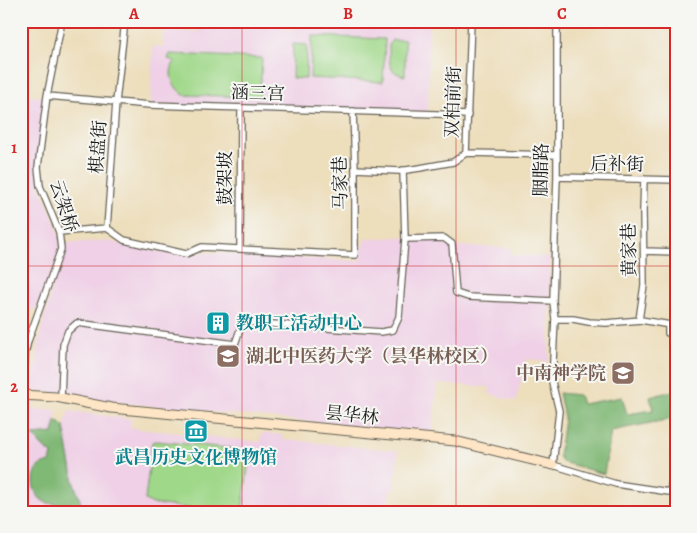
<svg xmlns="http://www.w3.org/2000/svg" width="697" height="533" font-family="Alegreya,'Noto Serif SC',serif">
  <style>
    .built { fill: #efd0e6 }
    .green { fill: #a0d88a; stroke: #5e7a53 }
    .forest { fill: #80b876; stroke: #4e6a49 }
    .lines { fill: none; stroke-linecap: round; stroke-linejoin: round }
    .street-casing { stroke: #656054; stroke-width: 8 }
    .secondary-casing { stroke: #656054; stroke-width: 11 }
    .street { stroke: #fff; stroke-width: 5.5 }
    .secondary { stroke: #fde5c5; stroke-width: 9 }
    .grid { fill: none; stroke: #d62828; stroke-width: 1; stroke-opacity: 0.55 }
    .labels { text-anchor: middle; stroke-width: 4; stroke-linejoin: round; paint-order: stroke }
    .street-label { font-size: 18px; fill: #1c1c1c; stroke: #f6f6f2 }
    .culture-label { font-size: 18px; font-weight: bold; fill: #0d838f; stroke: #f6f6f2; text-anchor: start }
    .education-label { font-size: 18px; font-weight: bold; fill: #785e54; stroke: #f6f6f2; text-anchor: start }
    .neatline { fill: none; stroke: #d62828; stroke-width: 2 }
    .grid-label { font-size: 16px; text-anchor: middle; font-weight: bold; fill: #d62828 }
  </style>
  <rect width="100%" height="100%" fill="#f6f6f2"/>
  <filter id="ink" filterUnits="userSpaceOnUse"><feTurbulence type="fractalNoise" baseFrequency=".02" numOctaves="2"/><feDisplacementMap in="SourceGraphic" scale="10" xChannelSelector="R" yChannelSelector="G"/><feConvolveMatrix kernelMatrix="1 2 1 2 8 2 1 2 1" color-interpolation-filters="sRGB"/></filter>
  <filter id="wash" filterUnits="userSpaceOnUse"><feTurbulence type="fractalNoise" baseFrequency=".0096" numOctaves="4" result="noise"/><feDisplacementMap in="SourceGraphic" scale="20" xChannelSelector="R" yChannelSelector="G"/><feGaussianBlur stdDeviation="1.12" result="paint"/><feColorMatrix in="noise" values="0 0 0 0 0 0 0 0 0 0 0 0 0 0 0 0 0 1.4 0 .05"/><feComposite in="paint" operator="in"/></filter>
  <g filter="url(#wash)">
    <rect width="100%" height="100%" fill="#eddebc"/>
    <path class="built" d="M 200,21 L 282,21 L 282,28 L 298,29 L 298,21 L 331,21 L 358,24 L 358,21 L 429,21 L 428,113 L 150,105 L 153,46 L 163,47 L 163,31 L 199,32 Z
      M 21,96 L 47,96 L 38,167 L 40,186 L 59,232 L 61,249 L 37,309 L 21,309 Z
      M 436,235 L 451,248 L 457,246 L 511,248 L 511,255 L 550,257 L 549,362 L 526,359 L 516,401 L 489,394 L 490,387 L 437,384 L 432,434 L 102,401 L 32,390 L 41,331 L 63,243 L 107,241 L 161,252 L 220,253 L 359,261 L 365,239 Z
      M 21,409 L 56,410 L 56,418 L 53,434 L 42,446 L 52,454 L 50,462 L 40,465 L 57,504 L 63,505 L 68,512 L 21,512 Z
      M 68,411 L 131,419 L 130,428 L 260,442 L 262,433 L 282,435 L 282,439 L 398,451 L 394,490 L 390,490 L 386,512 L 84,512 L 74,483 L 64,426 L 67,418 Z"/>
    <path class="green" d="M 312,36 L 385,39 L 383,82 L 310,78 Z
      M 392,40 L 405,40 L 405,76 C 386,72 390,61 389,45 Z
      M 293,44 L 307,45 L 306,79 L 292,78 Z
      M 170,54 L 262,58 L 260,97 L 184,95 C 172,86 167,74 175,61 L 168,59 Z
      M 156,441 L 238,449 L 250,453 L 242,511 L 226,512 L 153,504 L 145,500 L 152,442 Z"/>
    <path class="forest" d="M 672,391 L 676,408 L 676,418 L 611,431 L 604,474 L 562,462 L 559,456 L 564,418 L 559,393 L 579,395 L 582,404 L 622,397 L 627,414 L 653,410 L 650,397 Z
      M 56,421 L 64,426 L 74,483 L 84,512 L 68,512 L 63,505 C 58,504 52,504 47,503 C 33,498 28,476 39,466 C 42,464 47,463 50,462 L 52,454 L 42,446 L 33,435 L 53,433 Z"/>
  </g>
  <g filter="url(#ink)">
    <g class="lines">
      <g class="street-casing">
        <path id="street" d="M 557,21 L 557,177 L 553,301 L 555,319 L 552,382 L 559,411 L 553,465 L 616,484 L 676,493
          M 47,96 L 150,105 L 468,115
          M 466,153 L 471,21
          M 466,153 L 557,155
          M 355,169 L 399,171 L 420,168 L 453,162 L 466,153
          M 557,177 L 676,180
          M 107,228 L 124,240 L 186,254 L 202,247 L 355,255 L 355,169 L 353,111
          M 59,232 L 107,228 L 116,102 L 125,21
          M 405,239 L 444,238 L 452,244 L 456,293 L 468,297 L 553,301
          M 240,249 L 241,108
          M 644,251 L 676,252
          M 555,319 L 573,319 L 589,322 L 606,323 L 641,320 L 676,326
          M 639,320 L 644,285 L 643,211 L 644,179
          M 668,333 L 668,327
          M 22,395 L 25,354 L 28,341 L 61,249 L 59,232 L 40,186 L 38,167 L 47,96 L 62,21
          M 61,398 L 63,345 L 68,331 L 77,323 L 235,344 L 241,327 L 246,322 L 381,332 L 393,330 L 399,317 L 405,239 L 403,170
          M 670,492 L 676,458"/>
      </g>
      <g class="secondary-casing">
        <path id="secondary" d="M 597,21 L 676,23
          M 21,395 L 56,397 L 111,408 L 455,441 L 553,465"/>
      </g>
      <use href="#street" class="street"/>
      <use href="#secondary" class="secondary"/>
    </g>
  </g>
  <path class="grid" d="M 242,21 L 242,512M 456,21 L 456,512M 21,266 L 676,266"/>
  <defs>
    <g id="building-square" transform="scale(1.25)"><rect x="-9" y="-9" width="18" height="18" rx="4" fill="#0f9aa8" stroke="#f6f6f2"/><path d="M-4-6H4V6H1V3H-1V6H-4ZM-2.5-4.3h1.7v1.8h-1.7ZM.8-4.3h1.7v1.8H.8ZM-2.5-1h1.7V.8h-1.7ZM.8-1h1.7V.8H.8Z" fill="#fff"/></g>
    <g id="university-square" transform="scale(1.25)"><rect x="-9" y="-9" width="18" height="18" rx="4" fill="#8d6e63" stroke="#f6f6f2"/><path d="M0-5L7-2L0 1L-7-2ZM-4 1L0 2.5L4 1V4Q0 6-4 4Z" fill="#fff"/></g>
    <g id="school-square" transform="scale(1.25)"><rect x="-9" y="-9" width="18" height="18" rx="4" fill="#8d6e63" stroke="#f6f6f2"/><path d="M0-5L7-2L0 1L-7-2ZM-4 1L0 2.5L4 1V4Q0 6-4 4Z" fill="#fff"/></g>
    <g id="museum-square" transform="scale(1.25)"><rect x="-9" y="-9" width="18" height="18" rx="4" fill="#0f9aa8" stroke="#f6f6f2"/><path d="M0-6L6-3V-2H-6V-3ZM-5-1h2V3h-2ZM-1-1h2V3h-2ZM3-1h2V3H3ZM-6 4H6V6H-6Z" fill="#fff"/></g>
  </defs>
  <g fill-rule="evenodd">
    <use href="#building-square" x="218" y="323"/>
    <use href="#university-square" x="228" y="356"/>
    <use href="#school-square" x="623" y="373"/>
    <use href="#museum-square" x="196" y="431"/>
  </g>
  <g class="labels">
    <g class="street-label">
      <text transform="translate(258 93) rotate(2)" y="6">涵三宫</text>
      <text transform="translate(453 102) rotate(-88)" y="6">双柏前街</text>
      <text transform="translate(98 147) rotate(-86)" y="6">棋盘街</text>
      <text transform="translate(617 164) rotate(1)" y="6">后补街</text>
      <text transform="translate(541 170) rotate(-89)" y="6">胭脂路</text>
      <text transform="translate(225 178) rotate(-90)" y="6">鼓架坡</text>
      <text transform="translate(340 183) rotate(-91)" y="6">马家巷</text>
      <text transform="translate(64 206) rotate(72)" y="6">云架桥</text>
      <text transform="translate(629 250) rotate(-91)" y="6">黄家巷</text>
      <text transform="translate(352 415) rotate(6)" y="6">昙华林</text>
    </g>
    <g class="culture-label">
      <text x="236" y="329">教职工活动中心</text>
      <text x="196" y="463" text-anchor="middle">武昌历史文化博物馆</text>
    </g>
    <g class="education-label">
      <text x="246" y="362">湖北中医药大学（昙华林校区）</text>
      <text x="606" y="379" text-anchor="end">中南神学院</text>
    </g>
  </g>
  <rect width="697" height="533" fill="none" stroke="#f6f6f2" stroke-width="55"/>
  <rect x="28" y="28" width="642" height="478" class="neatline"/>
  <g class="grid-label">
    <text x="134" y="19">A</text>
    <text x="348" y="19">B</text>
    <text x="562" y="19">C</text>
    <text x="14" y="153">1</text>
    <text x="14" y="392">2</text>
  </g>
</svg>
